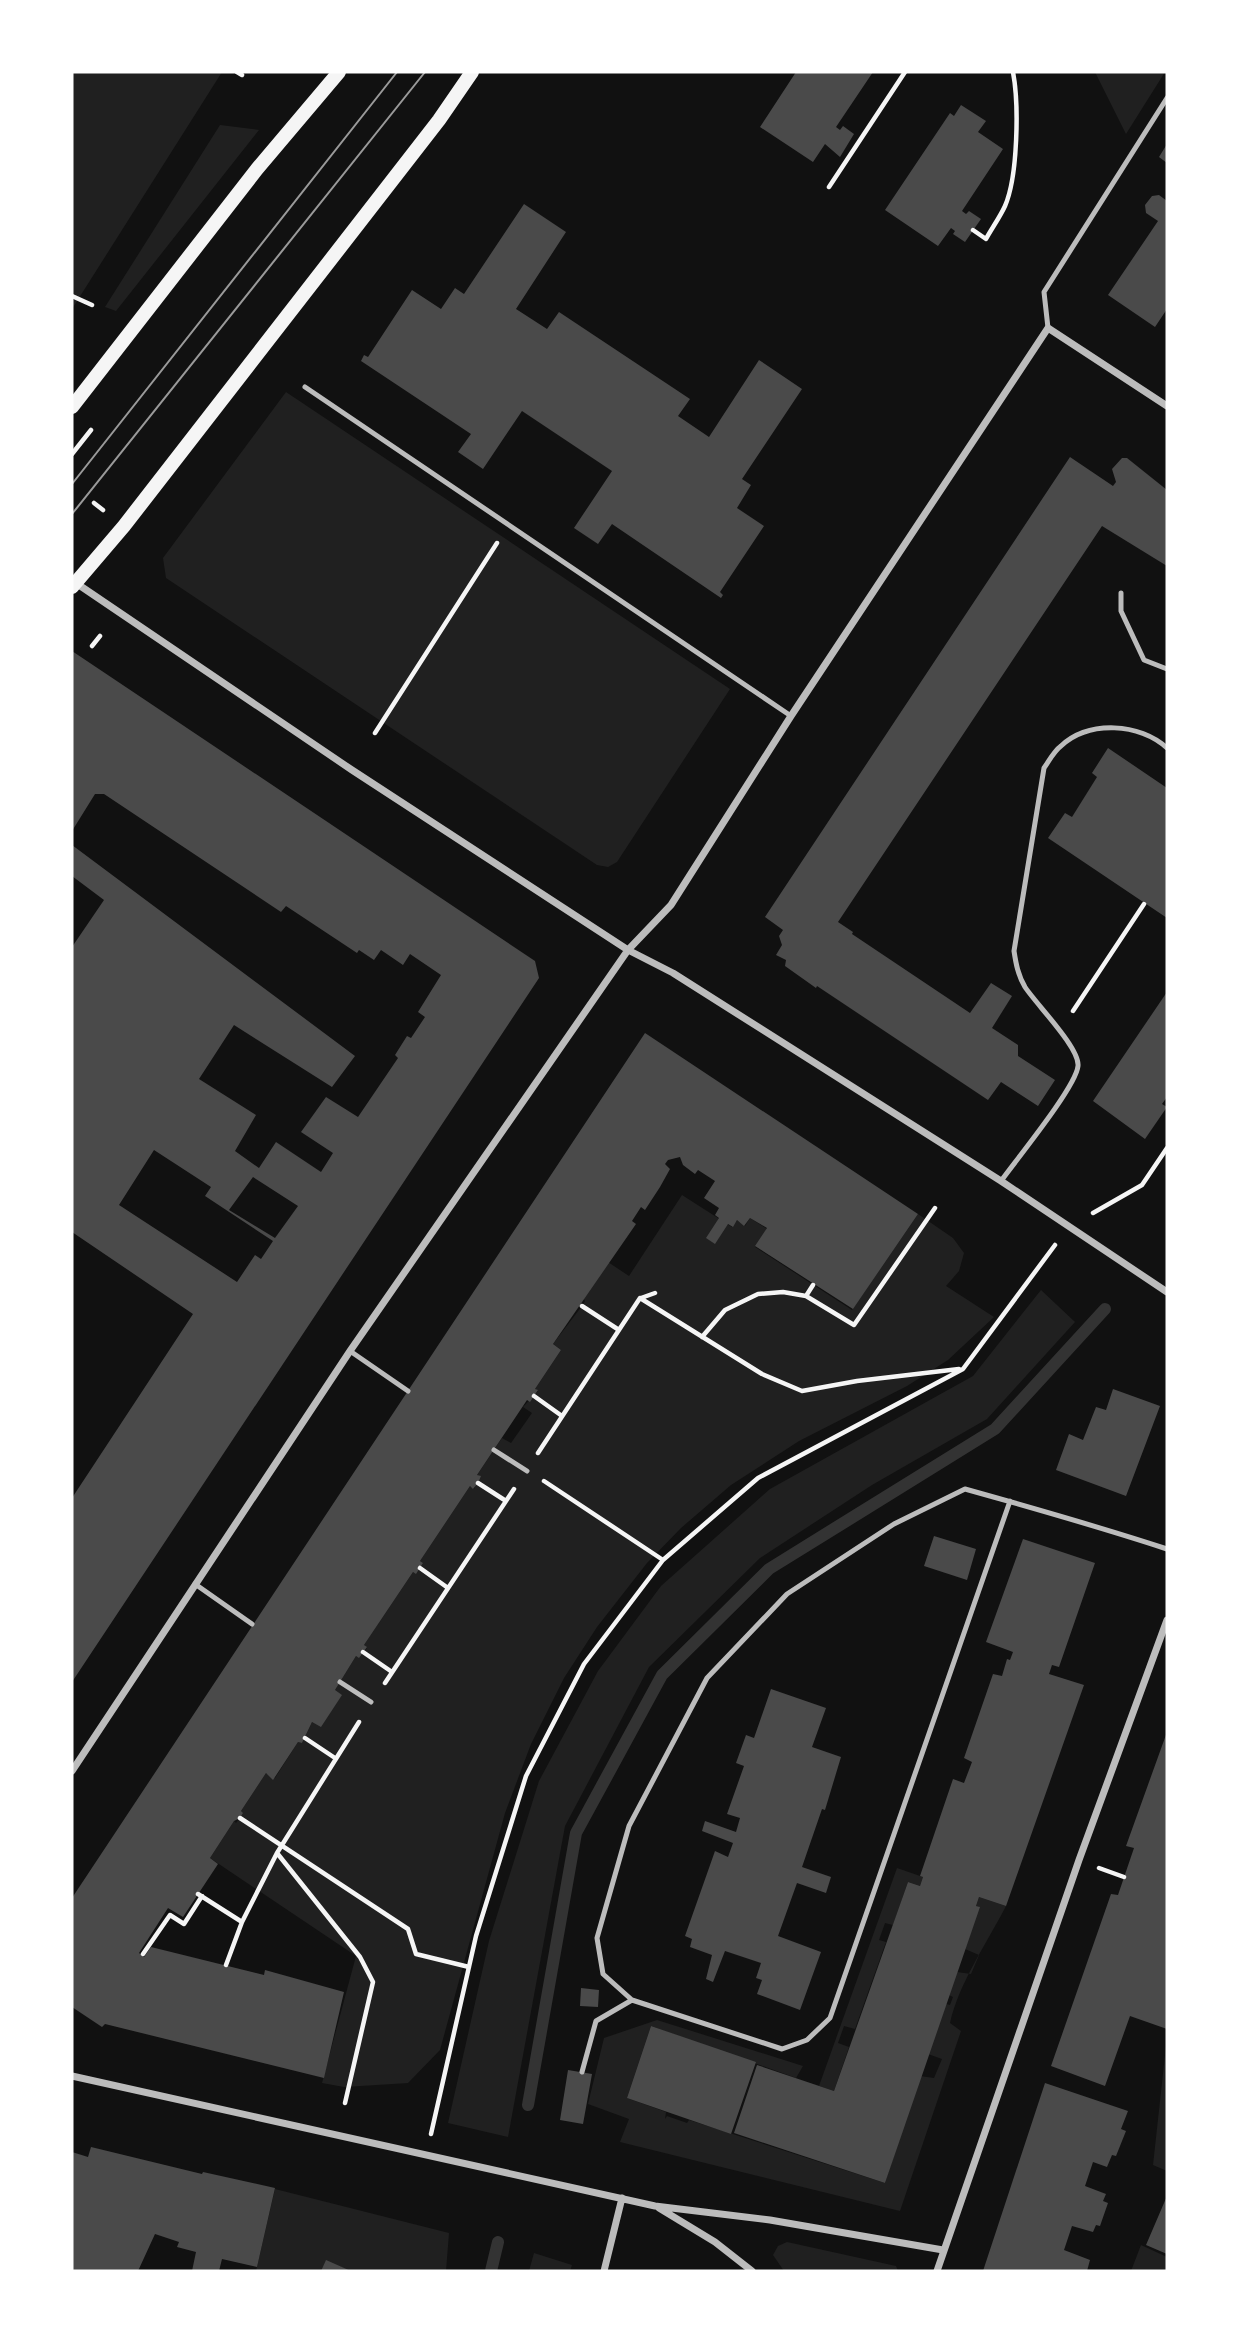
<svg xmlns="http://www.w3.org/2000/svg" width="1239" height="2343" font-family="Lora,serif">
  <style>
    .green { fill: #202020 }
    .lines { fill: none; stroke-linecap: round; stroke-linejoin: round }
    .stream { stroke: #333; stroke-width: 12 }
    .building { fill: #4a4a4a; fill-rule: evenodd }
    .path { stroke: #f5f5f5; stroke-width: 4.5 }
    .service { stroke: #bcbcbc; stroke-width: 5 }
    .minor { stroke: #bcbcbc; stroke-width: 7 }
    .secondary { stroke: #f5f5f5; stroke-width: 14 }
    .tram { stroke: #9a9a9a; stroke-width: 2 }
  </style>
  <rect width="100%" height="100%" fill="#111"/>
  <path class="green" d="M 72,72 L 222,72 L 72,309 Z
    M 1095,72 L 1094,72 L 1165,72 L 1126,134 Z
    M 220,125 L 259,130 L 116,311 L 105,307 Z
    M 286,392 L 730,689 L 617,862 L 608,867 L 597,865 L 166,578 L 163,558 Z
    M 682,1195 L 732,1227 L 737,1220 L 745,1226 L 750,1218 L 767,1229 L 755,1247 L 852,1310 L 918,1214 L 953,1238 L 964,1253 L 959,1271 L 946,1286 L 994,1317 L 948,1360 L 907,1386 L 799,1441 L 731,1485 L 681,1528 L 647,1563 L 597,1627 L 564,1678 L 531,1744 L 505,1813 L 440,2050 L 408,2083 L 344,2087 L 322,2083 L 356,1956 L 210,1858 L 234,1821 L 236,1823 L 243,1813 L 241,1811 L 266,1773 L 275,1778 L 298,1742 L 302,1743 L 312,1722 L 321,1726 L 335,1690 L 356,1656 L 359,1657 L 367,1648 L 364,1645 L 413,1572 L 416,1573 L 423,1563 L 420,1561 L 470,1486 L 474,1489 L 480,1477 L 477,1475 L 502,1438 L 511,1443 L 532,1413 L 523,1407 L 538,1391 L 535,1389 L 561,1350 L 553,1344 L 582,1306 L 585,1301 L 583,1298 L 608,1262 L 629,1276 Z
    M 1041,1290 L 1075,1322 L 987,1419 L 872,1485 L 760,1558 L 649,1667 L 565,1826 L 508,2137 L 448,2123 L 489,1941 L 539,1781 L 598,1671 L 661,1586 L 770,1489 L 973,1376 Z
    M 897,1868 L 923,1877 L 920,1886 L 908,1882 L 893,1925 L 885,1923 L 879,1940 L 886,1942 L 855,2029 L 844,2026 L 838,2043 L 849,2047 L 834,2091 L 819,2086 Z
    M 979,1897 L 1006,1906 C 987,1943 959,1983 950,2023 L 961,2031 L 900,2211 L 620,2142 L 629,2119 L 588,2104 L 604,2038 L 657,2020 L 803,2066 L 796,2078 L 651,2026 L 627,2098 L 666,2112 L 665,2119 L 667,2116 L 687,2123 L 689,2120 L 885,2183 L 920,2076 L 934,2078 L 942,2059 L 928,2054 L 946,2004 L 950,2005 L 953,1997 L 949,1995 L 957,1972 L 971,1974 L 979,1955 L 965,1949 L 979,1907 L 976,1906 Z
    M 1167,2037 L 1167,2171 L 1153,2165 Z
    M 275,2189 L 449,2233 L 446,2271 L 351,2271 L 326,2261 L 321,2271 L 256,2271 Z
    M 787,2242 L 896,2266 L 898,2271 L 784,2271 L 773,2255 L 778,2246 Z
    M 1141,2245 L 1167,2257 L 1167,2271 L 1131,2271 Z
    M 534,2253 L 572,2265 L 570,2271 L 529,2271 Z"/>
  <g class="lines">
    <path class="stream" d="M 528,2105 L 576,1833 L 662,1675 L 769,1569 L 995,1429 L 1105,1309
      M 491,2271 L 498,2242"/>
  </g>
  <path class="building" d="M 796,72 L 873,72 L 836,127 L 840,130 L 843,126 L 854,134 L 840,157 L 825,144 L 813,162 L 760,127 Z
    M 961,105 L 986,121 L 978,132 L 1003,149 L 962,211 L 966,214 L 969,211 L 981,219 L 965,242 L 953,234 L 955,231 L 951,228 L 938,246 L 885,210 L 950,113 L 954,116 Z
    M 1167,144 L 1167,163 L 1159,157 Z
    M 1159,195 L 1167,201 L 1167,309 L 1155,327 L 1108,295 L 1158,221 L 1146,213 L 1145,205 L 1152,196 Z
    M 524,204 L 566,232 L 516,309 L 547,329 L 559,312 L 690,399 L 678,416 L 709,437 L 759,360 L 802,389 L 742,479 L 751,485 L 737,508 L 764,526 L 720,592 L 723,595 L 721,598 L 612,524 L 598,544 L 574,528 L 612,471 L 522,411 L 483,469 L 458,452 L 471,434 L 361,361 L 364,355 L 368,357 L 412,290 L 441,309 L 455,288 L 464,294 Z
    M 1070,457 L 1113,486 L 1116,482 L 1112,469 L 1122,458 L 1127,458 L 1167,490 L 1167,566 L 1102,526 L 838,922 L 853,932 L 852,934 L 970,1013 L 991,983 L 1012,996 L 992,1028 L 1018,1045 L 1018,1056 L 1055,1080 L 1038,1106 L 1001,1082 L 988,1100 L 817,986 L 816,988 L 785,966 L 786,960 L 776,955 L 782,945 L 779,936 L 783,930 L 765,917 Z
    M 72,651 L 535,961 L 539,978 L 72,1682 L 72,1498 L 193,1314 L 72,1232 L 72,947 L 104,900 L 72,876 L 72,845 L 355,1056 L 332,1087 L 234,1025 L 199,1079 L 256,1115 L 235,1151 L 259,1168 L 276,1142 L 321,1172 L 333,1153 L 301,1132 L 326,1097 L 358,1117 L 398,1058 L 395,1055 L 407,1036 L 411,1038 L 425,1017 L 418,1012 L 441,975 L 410,954 L 403,965 L 381,950 L 374,960 L 359,950 L 357,953 L 286,906 L 281,912 L 104,794 L 95,794 L 72,831 ZM 154,1150 L 211,1187 L 205,1196 L 273,1241 L 261,1259 L 255,1255 L 237,1282 L 119,1205 ZM 253,1177 L 298,1206 L 275,1238 L 229,1210 Z
    M 1108,748 L 1167,788 L 1167,918 L 1048,838 L 1065,813 L 1072,817 L 1097,777 L 1092,773 Z
    M 1167,992 L 1167,1097 L 1162,1104 L 1167,1107 L 1145,1139 L 1093,1101 Z
    M 645,1033 L 918,1214 L 853,1309 L 755,1246 L 767,1228 L 750,1218 L 744,1226 L 737,1220 L 733,1227 L 728,1224 L 715,1244 L 706,1238 L 719,1218 L 715,1215 L 719,1208 L 704,1198 L 715,1181 L 698,1170 L 695,1174 L 683,1165 L 680,1157 L 668,1160 L 665,1164 L 670,1169 L 660,1187 L 645,1210 L 641,1207 L 632,1221 L 636,1224 L 553,1344 L 561,1350 L 535,1389 L 538,1390 L 530,1402 L 527,1400 L 477,1475 L 481,1476 L 478,1483 L 473,1489 L 470,1486 L 420,1561 L 423,1563 L 416,1574 L 413,1572 L 364,1645 L 367,1647 L 359,1658 L 356,1656 L 335,1690 L 342,1695 L 321,1727 L 312,1722 L 302,1743 L 298,1742 L 273,1780 L 266,1773 L 241,1811 L 243,1813 L 240,1818 L 234,1821 L 210,1858 L 218,1864 L 183,1917 L 168,1908 L 139,1953 L 144,1957 L 151,1947 L 264,1975 L 265,1970 L 344,1992 L 324,2078 L 105,2024 L 102,2027 L 72,2007 L 72,1898 Z
    M 1113,1389 L 1160,1406 L 1126,1496 L 1056,1470 L 1069,1434 L 1083,1440 L 1096,1407 L 1106,1410 Z
    M 934,1536 L 976,1549 L 967,1580 L 924,1566 Z
    M 1023,1539 L 1095,1563 L 1059,1667 L 1052,1665 L 1049,1674 L 1084,1685 L 1006,1906 L 979,1897 L 976,1906 L 980,1907 L 885,2183 L 734,2133 L 757,2065 L 834,2091 L 908,1882 L 920,1886 L 923,1877 L 920,1876 L 953,1779 L 964,1783 L 972,1762 L 964,1758 L 993,1674 L 1002,1676 L 1007,1659 L 1010,1660 L 1013,1652 L 986,1642 Z
    M 771,1689 L 826,1708 L 812,1747 L 841,1757 L 825,1810 L 822,1809 L 802,1867 L 831,1877 L 826,1893 L 797,1883 L 778,1936 L 821,1952 L 800,2010 L 757,1994 L 762,1980 L 756,1978 L 761,1963 L 725,1951 L 713,1982 L 706,1979 L 712,1955 L 690,1947 L 692,1939 L 685,1936 L 715,1851 L 728,1857 L 733,1843 L 702,1831 L 705,1821 L 736,1832 L 740,1818 L 727,1814 L 744,1766 L 736,1763 L 746,1735 L 754,1738 Z
    M 1167,1732 L 1167,2029 L 1130,2016 L 1105,2086 L 1051,2066 L 1111,1894 L 1118,1895 L 1134,1848 L 1126,1846 Z
    M 581,1988 L 599,1990 L 598,2007 L 580,2006 Z
    M 651,2026 L 756,2062 L 731,2134 L 627,2098 Z
    M 568,2070 L 592,2074 L 583,2124 L 560,2120 Z
    M 1045,2083 L 1128,2111 L 1121,2129 L 1126,2131 L 1116,2156 L 1112,2155 L 1107,2167 L 1093,2162 L 1085,2186 L 1106,2194 L 1103,2201 L 1108,2203 L 1100,2226 L 1096,2225 L 1093,2232 L 1072,2226 L 1064,2250 L 1090,2260 L 1087,2271 L 983,2271 Z
    M 91,2147 L 202,2174 L 203,2172 L 275,2188 L 257,2267 L 222,2259 L 219,2271 L 192,2271 L 196,2252 L 177,2247 L 179,2242 L 155,2234 L 138,2271 L 72,2271 L 72,2152 L 88,2157 Z
    M 1167,2196 L 1167,2254 L 1146,2245 Z
    M 326,2260 L 351,2271 L 321,2271 Z"/>
  <g class="lines">
    <path class="path" d="M 237,72 L 242,75
      M 829,187 L 905,72
      M 973,230 L 986,239 C 992,228 1000,217 1005,206 C 1018,176 1019,104 1013,72
      M 72,296 L 92,305
      M 72,454 L 91,430
      M 94,503 L 103,510
      M 92,646 L 100,636
      M 375,733 L 497,543
      M 1073,1011 L 1144,904
      M 1093,1213 L 1142,1185 L 1167,1148
      M 806,1296 L 813,1285
      M 641,1298 L 655,1293
      M 582,1306 L 619,1330
      M 702,1337 L 725,1310 L 758,1294 L 783,1292 L 806,1296 L 854,1325 L 935,1208
      M 534,1396 L 562,1416
      M 538,1453 L 640,1298 L 762,1374 L 802,1391 L 857,1381 L 959,1369
      M 544,1481 L 663,1560
      M 478,1483 L 506,1501
      M 420,1568 L 448,1588
      M 363,1652 L 392,1672
      M 385,1683 L 514,1489
      M 305,1738 L 335,1758
      M 240,1818 L 408,1929 L 416,1954 L 469,1967
      M 1099,1868 L 1124,1877
      M 198,1894 L 242,1922
      M 143,1954 L 170,1915 L 184,1924 L 202,1896
      M 226,1965 L 242,1922 L 277,1853
      M 345,2103 L 373,1982 L 360,1957 L 277,1853 L 359,1722
      M 431,2134 L 476,1936 L 526,1776 L 584,1664 L 663,1560 L 758,1478 L 963,1369 L 1055,1245"/>
    <path class="service" d="M 1048,328 L 1044,292 L 1167,98
      M 305,387 L 791,716
      M 1121,593 L 1121,611 L 1144,660 L 1167,669
      M 1001,1181 C 1016,1160 1076,1087 1078,1066 C 1080,1048 1036,1004 1025,987 C 1018,975 1016,964 1014,951 L 1044,768 C 1049,761 1054,751 1061,746 C 1089,720 1140,723 1167,748
      M 350,1351 L 408,1391
      M 494,1450 L 527,1471
      M 1010,1501 L 830,2018 L 807,2040 L 782,2049 L 632,2000 L 603,1974 L 597,1938 L 629,1826 L 707,1678 L 787,1594 L 894,1524 L 965,1489 C 1033,1508 1100,1527 1167,1549
      M 195,1584 L 252,1624
      M 340,1682 L 371,1702
      M 582,2072 L 596,2021 L 632,2000"/>
    <path class="minor" d="M 73,581 L 352,770 L 628,950 L 673,973 L 1001,1181 L 1167,1292
      M 72,1771 L 350,1351 L 628,950 L 671,905 L 791,716 L 1048,328 L 1167,406
      M 72,2076 L 655,2206 L 770,2220 L 943,2250
      M 659,2208 L 715,2242 L 752,2271
      M 604,2271 L 622,2198
      M 937,2271 L 1079,1860 L 1167,1620"/>
    <path class="secondary" d="M 72,407 L 257,169 L 339,72
      M 72,587 L 124,526 L 439,120 L 472,72"/>
    <path class="tram" d="M 72,484 L 397,72
      M 72,514 L 425,72"/>
  </g>
  <rect width="1239" height="2343" fill="none" stroke="#ffffff" stroke-width="147"/>
</svg>
